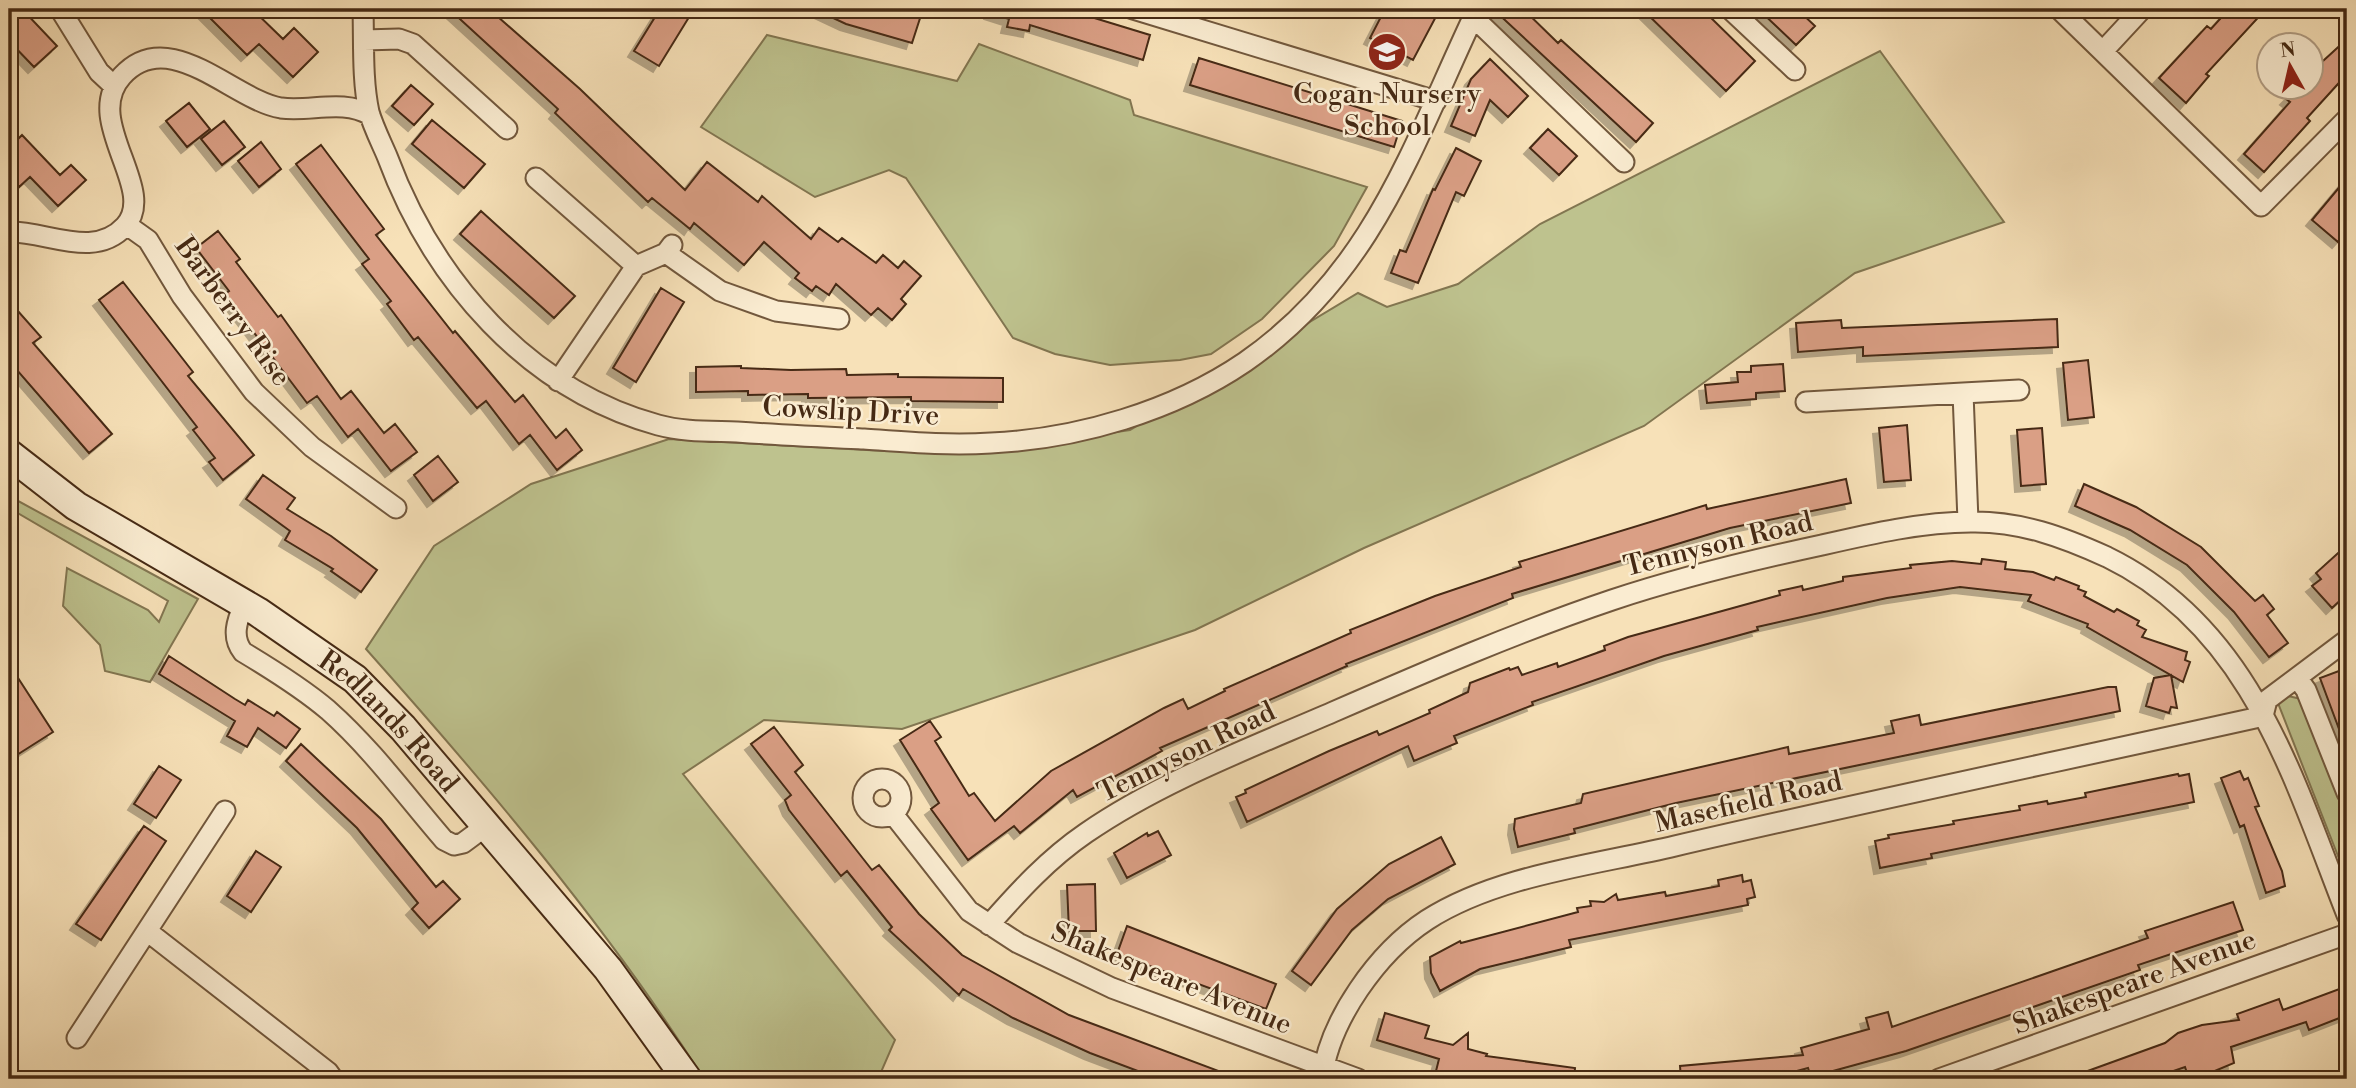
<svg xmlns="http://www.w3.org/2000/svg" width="2356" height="1088" font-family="'Libre Bodoni',serif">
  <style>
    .green { fill: #bec28e; stroke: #827651; stroke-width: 2 }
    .building { fill: #da9f85; stroke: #462a14; stroke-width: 2; filter: url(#shadow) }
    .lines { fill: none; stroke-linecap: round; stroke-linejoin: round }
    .street-casing { stroke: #72583d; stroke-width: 23 }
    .secondary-casing { stroke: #462a14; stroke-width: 32 }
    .street { stroke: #faecd1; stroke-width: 19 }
    .secondary { stroke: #faecd1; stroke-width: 28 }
    .labels { text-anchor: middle; stroke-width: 5; stroke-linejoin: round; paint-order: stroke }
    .poi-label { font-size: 28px; fill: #462a14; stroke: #faecd1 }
    .street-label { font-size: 28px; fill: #462a14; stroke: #faecd1 }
  </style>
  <defs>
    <filter id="shadow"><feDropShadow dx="-6" dy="6" stdDeviation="0" flood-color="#0004"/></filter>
  </defs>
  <rect width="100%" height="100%" fill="#f7e1b8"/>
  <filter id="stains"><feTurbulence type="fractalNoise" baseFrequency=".00286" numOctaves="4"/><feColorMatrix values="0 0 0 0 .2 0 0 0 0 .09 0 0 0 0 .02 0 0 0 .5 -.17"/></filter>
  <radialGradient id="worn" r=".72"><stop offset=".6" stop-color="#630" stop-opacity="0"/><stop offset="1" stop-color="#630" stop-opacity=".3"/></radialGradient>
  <path class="green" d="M 767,35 L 957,81 L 979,44 L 1130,100 L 1134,115 L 1367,187 L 1334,246 L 1262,319 L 1211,354 L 1180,360 L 1110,365 L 1055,354 L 1013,338 L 906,178 L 889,170 L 815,197 L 701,127 Z
    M 1880,51 L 2004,222 L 1855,273 L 1644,426 L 1364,548 L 1195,630 L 902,729 L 764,720 L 683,774 L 895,1040 L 878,1079 L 704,1079 C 606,925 487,785 366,649 L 434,546 L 531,484 L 669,439 L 885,451 L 983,452 L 1130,430 L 1358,293 L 1387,307 L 1458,284 L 1540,224 Z
    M 9,496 L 198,599 L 150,682 L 105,671 L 100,645 L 63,606 L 67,568 L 148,610 L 159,622 L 168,601 L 9,508 Z
    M 2288,696 L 2301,699 L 2305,706 L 2347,813 L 2347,879 L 2278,703 Z"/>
  <path class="building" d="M 9,9 L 22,9 L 57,46 L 34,67 L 9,41 Z
    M 201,9 L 252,9 L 283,39 L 294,28 L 318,52 L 293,77 L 259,44 L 247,55 Z
    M 449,9 L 489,9 L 580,89 L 685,190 L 707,162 L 758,202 L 762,196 L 811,239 L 819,228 L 838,242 L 842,238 L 876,263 L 883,255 L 898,268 L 904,261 L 921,276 L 901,299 L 906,304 L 892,320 L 878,308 L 871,315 L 836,284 L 829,295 L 816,286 L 812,291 L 795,278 L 799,273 L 764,242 L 744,265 L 694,223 L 690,229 L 652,198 L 648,202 L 555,113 L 558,109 Z
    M 660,9 L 694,9 L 659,66 L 634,51 Z
    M 814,9 L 923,9 L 912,43 L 846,24 Z
    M 990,9 L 1065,9 L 1150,35 L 1143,60 L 1030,25 L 1029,31 L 1007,27 L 1009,19 L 990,13 Z
    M 1385,9 L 1440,9 L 1413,60 L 1370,38 Z
    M 1493,9 L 1523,9 L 1558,43 L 1561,40 L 1653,123 L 1636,142 Z
    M 1642,9 L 1702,9 L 1755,61 L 1726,91 Z
    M 1758,9 L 1797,9 L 1815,26 L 1796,45 Z
    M 2229,9 L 2266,9 L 2206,74 L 2209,76 L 2186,103 L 2159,78 L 2207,26 L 2211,29 Z
    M 2347,39 L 2347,74 L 2307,118 L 2310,121 L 2264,172 L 2244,154 L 2290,102 L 2286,99 L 2297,88 L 2311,88 L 2311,72 Z
    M 1199,58 L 1402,121 L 1394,147 L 1190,85 Z
    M 1490,59 L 1528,96 L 1508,117 L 1490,100 L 1475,136 L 1451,126 L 1471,79 Z
    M 411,85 L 433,104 L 414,125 L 392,106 Z
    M 189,103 L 210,129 L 187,147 L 166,121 Z
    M 432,120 L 485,164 L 464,188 L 412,144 Z
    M 224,121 L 245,147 L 222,165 L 201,139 Z
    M 1548,129 L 1577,156 L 1559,175 L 1530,148 Z
    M 22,135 L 60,175 L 71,165 L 86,180 L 58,206 L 30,177 L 19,187 L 9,176 L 9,148 Z
    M 261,142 L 281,169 L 259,187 L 238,161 Z
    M 321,145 L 384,229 L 376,235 L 453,333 L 455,331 L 515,402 L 523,395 L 556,438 L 566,429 L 582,450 L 557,470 L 530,435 L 519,444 L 486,401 L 477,408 L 418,337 L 414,340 L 387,304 L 391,301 L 362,264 L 369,259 L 296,164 Z
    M 1456,148 L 1481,161 L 1464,196 L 1456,192 L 1418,283 L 1391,273 L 1400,250 L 1406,252 L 1433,189 L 1435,190 Z
    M 2347,178 L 2347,232 L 2338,242 L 2312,220 Z
    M 481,211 L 575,296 L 554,318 L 460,234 Z
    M 218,231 L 240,259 L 236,262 L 278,317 L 281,315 L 341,399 L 351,391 L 384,433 L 395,424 L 417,452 L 391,471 L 358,429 L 348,437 L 317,396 L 307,403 L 225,294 L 229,291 L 196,248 Z
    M 123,282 L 193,372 L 188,376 L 254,455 L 223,480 L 209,462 L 215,458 L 193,430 L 197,427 L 99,300 Z
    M 661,288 L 684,302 L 636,382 L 613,368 Z
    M 9,301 L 41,337 L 33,343 L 112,434 L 89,453 L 9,361 Z
    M 2057,319 L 2058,347 L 1863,356 L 1863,347 L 1798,352 L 1796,323 L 1841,320 L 1842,328 Z
    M 2088,360 L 2094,417 L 2068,420 L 2063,363 Z
    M 1783,364 L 1785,391 L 1756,393 L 1756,399 L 1707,403 L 1705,385 L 1738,382 L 1737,372 L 1751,372 L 1751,366 Z
    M 741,366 L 741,368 L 791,370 L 846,369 L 847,375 L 898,374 L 898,377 L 1003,378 L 1003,402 L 911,401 L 911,397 L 808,398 L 808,394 L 748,395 L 748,391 L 696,392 L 696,367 Z
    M 1907,425 L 1911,480 L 1884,482 L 1879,428 Z
    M 2042,428 L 2046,484 L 2021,486 L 2017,430 Z
    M 438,456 L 458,482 L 433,501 L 414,475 Z
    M 263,475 L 295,498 L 287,509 L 331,536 L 377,570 L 361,592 L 331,571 L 333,569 L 285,540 L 290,531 L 246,499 Z
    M 1846,479 L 1851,503 L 1730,528 L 1512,594 L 1513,598 L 1346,664 L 1347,666 L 1160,748 L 1162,751 L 1077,797 L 1073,790 L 1020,833 L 1014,826 L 968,860 L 931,809 L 939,803 L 900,740 L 930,721 L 941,737 L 935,741 L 969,796 L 974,793 L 995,821 L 1051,771 L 1164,708 L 1183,699 L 1188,709 L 1225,691 L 1224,689 L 1351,633 L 1350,630 L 1435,596 L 1521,567 L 1519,562 L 1706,505 L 1707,509 Z
    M 2084,484 L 2136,507 L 2201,547 L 2255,601 L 2263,595 L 2274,609 L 2267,615 L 2288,643 L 2269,657 L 2234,612 L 2187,565 L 2130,530 L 2075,506 Z
    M 2347,545 L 2347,594 L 2332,608 L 2312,586 L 2321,579 L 2316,573 Z
    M 1982,559 L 2006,562 L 2005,569 L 2033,572 L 2054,580 L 2056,577 L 2079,586 L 2078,589 L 2086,592 L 2084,596 L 2114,612 L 2117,609 L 2139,621 L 2137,625 L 2146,630 L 2142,637 L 2187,652 L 2185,660 L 2190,662 L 2183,682 L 2087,627 L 2088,624 L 2028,601 L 2031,595 L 1960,587 L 1887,598 L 1757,627 L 1758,630 L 1664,656 L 1532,702 L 1533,705 L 1454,736 L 1457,743 L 1414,761 L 1408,746 L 1247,822 L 1236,797 L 1246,793 L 1245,790 L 1329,751 L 1377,731 L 1379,735 L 1430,713 L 1429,710 L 1468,692 L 1470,683 L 1509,668 L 1510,670 L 1518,667 L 1522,675 L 1557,663 L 1558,667 L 1605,650 L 1604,646 L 1628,637 L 1780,595 L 1779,591 L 1802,586 L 1803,590 L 1843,581 L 1843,577 L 1911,568 L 1910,565 L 1952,561 L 1981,564 Z
    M 169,656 L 235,699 L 245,705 L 248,700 L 274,716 L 277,712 L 300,729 L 286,748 L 258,728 L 247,747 L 227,736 L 235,721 L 159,674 Z
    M 9,664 L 53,732 L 9,760 Z
    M 2347,668 L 2347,745 L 2345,745 L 2320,678 Z
    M 2171,675 L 2177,708 L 2171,707 L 2169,713 L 2146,706 L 2154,678 Z
    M 2108,687 L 2116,687 L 2120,711 L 1676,803 L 1574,829 L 1575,833 L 1518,847 L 1514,829 L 1515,819 L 1581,803 L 1583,794 L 1788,747 L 1789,754 L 1894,733 L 1891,721 L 1919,715 L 1921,725 Z
    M 774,727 L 803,765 L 795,772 L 872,870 L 879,865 L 919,914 L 962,955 L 1069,1015 L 1232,1076 L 1231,1079 L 1159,1079 L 1090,1053 L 1013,1018 L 963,989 L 959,995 L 889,930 L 892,927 L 847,871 L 841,876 L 789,810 L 785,800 L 791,795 L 751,744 Z
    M 301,744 L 381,819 L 436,887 L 443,881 L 460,899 L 429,928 L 412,909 L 418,903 L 357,828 L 286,761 Z
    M 159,766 L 181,780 L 156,818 L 134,804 Z
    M 2240,771 L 2244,780 L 2248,778 L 2259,806 L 2255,807 L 2282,871 L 2285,886 L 2266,893 L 2244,825 L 2240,827 L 2221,778 Z
    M 2178,774 L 2179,776 L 2189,774 L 2194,802 L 1931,854 L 1932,858 L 1880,868 L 1875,841 L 1889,838 L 1888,835 L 1954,824 L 1953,821 L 2020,810 L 2019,806 L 2047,801 L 2048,804 L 2086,797 L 2085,793 Z
    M 144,826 L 166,841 L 101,940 L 76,924 Z
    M 1158,831 L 1171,855 L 1127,878 L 1114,853 L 1147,833 L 1148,836 Z
    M 1441,837 L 1455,864 L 1388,899 L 1352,930 L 1311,985 L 1292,971 L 1337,909 L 1389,864 Z
    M 256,851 L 281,867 L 251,912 L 227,896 Z
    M 1742,875 L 1743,882 L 1751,880 L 1755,897 L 1747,899 L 1748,905 L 1569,940 L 1571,947 L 1480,969 L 1440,991 L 1431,973 L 1430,957 L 1460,941 L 1461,943 L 1578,912 L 1577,908 L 1591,906 L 1590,901 L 1604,902 L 1616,894 L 1618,900 L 1665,892 L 1666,896 L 1719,886 L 1718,880 Z
    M 1095,884 L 1096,931 L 1069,931 L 1067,885 Z
    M 2233,902 L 2243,930 L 2138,965 L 2140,970 L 1906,1051 L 1811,1077 L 1808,1068 L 1778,1076 L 1779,1079 L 1681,1079 L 1680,1066 L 1803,1055 L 1801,1048 L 1869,1029 L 1866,1018 L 1888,1012 L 1892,1027 L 2148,938 L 2145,931 Z
    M 1127,926 L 1276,984 L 1266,1009 L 1117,954 Z
    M 2342,988 L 2347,1002 L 2347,1015 L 2309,1030 L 2306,1022 L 2231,1047 L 2234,1063 L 2210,1073 L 2189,1079 L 2185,1067 L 2150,1079 L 2071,1079 L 2071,1077 L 2165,1043 L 2178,1033 L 2202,1025 L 2239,1020 L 2237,1014 L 2279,999 L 2283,1010 Z
    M 1385,1013 L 1429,1026 L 1425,1038 L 1453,1045 L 1468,1033 L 1468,1049 L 1487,1054 L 1486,1056 L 1575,1068 L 1574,1079 L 1472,1079 L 1460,1076 L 1448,1079 L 1443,1073 L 1436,1071 L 1439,1059 L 1377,1040 Z"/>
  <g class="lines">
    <g class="street-casing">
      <path id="street" d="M 60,9 L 99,72 L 114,86
        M 363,9 C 364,42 362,80 369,112 C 373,126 381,142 387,156 C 433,280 527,389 658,425 C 683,432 711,431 737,432 C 779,435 822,437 864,439 C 906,442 949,446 991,443 C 1078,439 1173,411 1245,362 C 1375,272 1413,143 1477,9
        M 1133,9 L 1436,101
        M 1730,9 L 1795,70
        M 2059,9 L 2261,206 L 2347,119
        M 1473,17 L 1624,162
        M 364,40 L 399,39 L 413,44 L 507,129
        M 2104,50 L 2142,9
        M 536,178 L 636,266
        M 127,225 L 148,240 L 182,296 L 254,392 L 312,447 L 396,508
        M 9,232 C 47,231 94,260 125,226 C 159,189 81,121 122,76 C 169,24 233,100 281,108 C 310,112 344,99 370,115
        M 666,253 L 720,291 L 776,311 L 839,319
        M 558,381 L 636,266 L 666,253 L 672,245
        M 1806,402 L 1963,393
        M 1968,521 L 1963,393 L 2019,390
        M 244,604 C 237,621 231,637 243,652 C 273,670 302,688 328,710 C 372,749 406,796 444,840 L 454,845 L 463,843 L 486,826
        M 2298,679 L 2306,690 L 2347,793
        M 2264,712 L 2267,700 L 2347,640
        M863 798a19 19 0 1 1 38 0a19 19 0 1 1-38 0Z
        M 893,814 L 969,911 L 1018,943 L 1112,988 L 1358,1079
        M 989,925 C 1019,891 1048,859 1086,833 C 1160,782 1250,748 1333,712 C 1425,672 1517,632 1612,600 C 1681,577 1752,560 1822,545 C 1870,534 1922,522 1971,522 C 2020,521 2063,537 2107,557 C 2251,627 2293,778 2347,915
        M 147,931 L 328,1072 L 333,1079
        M 77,1038 L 225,811
        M 1322,1079 C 1329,1020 1378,952 1427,920 C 1497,875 1595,865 1675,846 C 1868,801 2061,761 2255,718 L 2264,712
        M 1939,1079 L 2347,934"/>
    </g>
    <g class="secondary-casing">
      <g id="secondary">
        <path id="s1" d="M 9,454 L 76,506 L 258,612 L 355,679 L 403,728 L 608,969 L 687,1079"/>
      </g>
    </g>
    <use href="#street" class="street"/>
    <use href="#secondary" class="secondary"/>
  </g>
  <defs>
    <g id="school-disc" transform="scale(2.0125)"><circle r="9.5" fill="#8f2418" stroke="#faecd1"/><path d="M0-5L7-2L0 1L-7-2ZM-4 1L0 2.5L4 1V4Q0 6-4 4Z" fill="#fff"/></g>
  </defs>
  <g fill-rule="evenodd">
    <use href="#school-disc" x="1387" y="52"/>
  </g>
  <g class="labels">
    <g class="poi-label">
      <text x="1387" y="103">Cogan Nursery<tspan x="1387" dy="32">School</tspan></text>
    </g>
    <g class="street-label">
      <text transform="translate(234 311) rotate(54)" y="10">Barberry Rise</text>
      <text transform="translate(851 410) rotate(3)" y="10">Cowslip Drive</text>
      <text transform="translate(1718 543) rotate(-14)" y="10">Tennyson Road</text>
      <text dy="10" stroke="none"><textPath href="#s1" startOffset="467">Redlands Road</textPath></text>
      <text transform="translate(1186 751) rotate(-26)" y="10">Tennyson Road</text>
      <text transform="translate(1748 801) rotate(-13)" y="10">Masefield Road</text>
      <text transform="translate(1172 977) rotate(22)" y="10">Shakespeare Avenue</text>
      <text transform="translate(2134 981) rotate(-20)" y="10">Shakespeare Avenue</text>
    </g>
  </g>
  <rect width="2356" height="1088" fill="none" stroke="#f7e1b8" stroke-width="35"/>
  <rect x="10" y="10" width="2335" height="1067" fill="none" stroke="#462a14" stroke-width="3.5"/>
  <rect x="18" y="18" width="2321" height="1053" fill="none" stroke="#462a14" stroke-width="2"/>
  <g transform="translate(2290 66) rotate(352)"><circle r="33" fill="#faecd1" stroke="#b29e85" stroke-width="2"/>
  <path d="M0-5L12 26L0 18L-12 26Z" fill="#8f2418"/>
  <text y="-10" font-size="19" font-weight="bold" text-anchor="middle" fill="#462a14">N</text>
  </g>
  <rect width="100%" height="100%" filter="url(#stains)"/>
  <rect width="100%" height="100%" fill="url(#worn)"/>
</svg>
